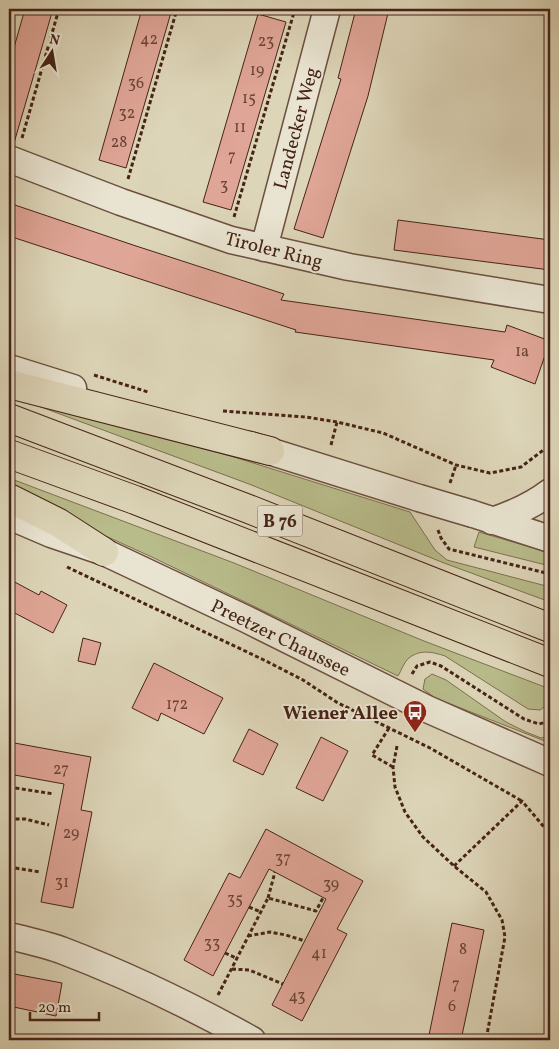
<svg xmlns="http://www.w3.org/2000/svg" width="559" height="1049" font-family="Vollkorn,serif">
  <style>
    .green { fill: #b8bb8a; stroke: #7f6f50 }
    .building { fill: #dfa596; stroke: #462317 }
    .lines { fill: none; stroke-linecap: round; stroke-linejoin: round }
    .minor-casing { stroke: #6c503f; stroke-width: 29 }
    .trunk-casing { stroke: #462317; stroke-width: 30 }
    .path { stroke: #462317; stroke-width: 3; stroke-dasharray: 4 2.5; stroke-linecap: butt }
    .minor { stroke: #e9e4d1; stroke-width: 26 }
    .trunk { stroke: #ddd5b8; stroke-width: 28 }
    .minor-bridge-casing { stroke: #6c503f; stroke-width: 29; stroke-linecap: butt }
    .minor-bridge { stroke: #e9e4d1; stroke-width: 26 }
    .labels { text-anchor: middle; stroke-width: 4; stroke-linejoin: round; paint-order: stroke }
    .number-label { font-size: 16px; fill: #6c4437 }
    .shield { fill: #e9e4d1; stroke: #775d4f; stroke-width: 1 }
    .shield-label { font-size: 18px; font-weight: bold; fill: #462317 }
    .street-label { font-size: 19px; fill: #462317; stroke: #e9e4d1 }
    .poi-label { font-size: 19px; font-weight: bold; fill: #462317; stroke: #e9e4d1; text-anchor: end }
  </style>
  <rect width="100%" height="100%" fill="#ddd5b8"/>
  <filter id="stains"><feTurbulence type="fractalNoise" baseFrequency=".004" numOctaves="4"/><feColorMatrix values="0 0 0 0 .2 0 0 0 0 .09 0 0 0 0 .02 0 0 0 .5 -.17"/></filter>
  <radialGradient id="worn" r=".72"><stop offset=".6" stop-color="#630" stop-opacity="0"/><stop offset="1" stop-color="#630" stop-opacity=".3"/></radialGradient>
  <path class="green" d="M 22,400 L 123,426 L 234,457 L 410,512 L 435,550 L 447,560 L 550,587 L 550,602 L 444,563 L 249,484 Z
    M 9,478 L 234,563 L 424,641 L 550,689 L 550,703 L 540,710 L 528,709 L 445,656 C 433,652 420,649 409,658 C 404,662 401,671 398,676 L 154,558 L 9,492 Z
    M 479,532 L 550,553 L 550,566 L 474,547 Z
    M 432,674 L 446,680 L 506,722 L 526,732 L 541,738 L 550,736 L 550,743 L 435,698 L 423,689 L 425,679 Z"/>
  <path class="building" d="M 25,9 L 53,9 L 14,143 L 9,143 L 9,65 Z
    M 142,9 L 172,9 L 126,168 L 99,160 Z
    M 356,9 L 389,9 L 368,96 L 323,238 L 294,229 L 341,79 L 338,78 Z
    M 258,14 L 286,22 L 231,210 L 203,202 Z
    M 9,203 L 133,245 L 284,294 L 281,300 L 505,332 L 507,325 L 550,341 L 535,384 L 491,367 L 494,360 L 295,332 L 296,330 L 9,236 Z
    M 398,220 L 550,240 L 550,270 L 394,250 Z
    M 9,579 L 39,595 L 41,591 L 67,605 L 53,633 L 9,610 Z
    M 83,638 L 101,643 L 95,665 L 78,661 Z
    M 154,663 L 223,698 L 204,734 L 161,713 L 158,721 L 132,708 Z
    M 249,729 L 278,744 L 263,775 L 233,761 Z
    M 321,737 L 348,751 L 323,801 L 296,788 Z
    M 9,742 L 91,757 L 81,810 L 92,812 L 73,908 L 41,902 L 64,784 L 9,774 Z
    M 266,829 L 363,881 L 337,929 L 347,934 L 302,1021 L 272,1005 L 326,899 L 269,869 L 213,976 L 184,960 L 229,873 L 240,878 Z
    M 452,923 L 484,930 L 470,998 L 461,1040 L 428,1040 Z
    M 9,973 L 62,983 L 56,1016 L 9,1006 Z"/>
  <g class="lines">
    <g class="minor-casing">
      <path id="minor" d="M 9,159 L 121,202 L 231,240 L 349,267 L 550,300
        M 264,248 L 327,9
        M 9,368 L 73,388
        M 250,445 L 419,498
        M 473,514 L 550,539
        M 9,516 L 51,534 L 104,552 L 246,619 L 427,709 L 550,763
        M 492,521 C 513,514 533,505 550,492
        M 9,936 C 26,940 44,944 61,950 C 127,975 191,1006 252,1040"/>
    </g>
    <g class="trunk-casing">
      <path id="trunk" d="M 9,384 L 270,451
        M 9,418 L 246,508 L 550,628
        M 9,454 L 135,500 L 550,663
        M 9,498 L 59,523 L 104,552"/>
    </g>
    <path class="path" d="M 22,138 L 59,9
      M 128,179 L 177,9
      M 234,217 L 295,9
      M 94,375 L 148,392
      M 223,411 L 306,417 L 337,422 L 383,433 L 456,465 L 490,473 L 521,467 L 550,445
      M 331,445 L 337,422
      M 450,483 L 456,465
      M 438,530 L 441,538 L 449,549 L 550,574
      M 67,567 L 264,660 L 303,680 L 338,703 L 430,748 L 522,801
      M 412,674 L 417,666 L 430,662 L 441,666 L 524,719 L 539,724 L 550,721
      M 389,728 L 372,755 L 393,767
      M 397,746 L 393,767 L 395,787 L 405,812 L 423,837 L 454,866 L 486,892 L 502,920 L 505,937 L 486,1040
      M 9,787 L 54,794
      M 9,819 L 25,819 L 49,825
      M 454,866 L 522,801 L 550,834
      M 9,867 L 40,872
      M 268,898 L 275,872
      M 249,907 L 261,912
      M 248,936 L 270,932 L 286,935 L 305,941
      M 225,953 L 236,958
      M 232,969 L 249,970 L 283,984
      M 218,995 L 268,898 L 316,911 L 323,898"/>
    <use href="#minor" class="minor"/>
    <use href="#trunk" class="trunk"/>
    <g class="minor-bridge-casing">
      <path id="minor-bridge" d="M 419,498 L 473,514"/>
    </g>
    <use href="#minor-bridge" class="minor-bridge"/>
  </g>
  <defs>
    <g id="bus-pin" transform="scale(1.25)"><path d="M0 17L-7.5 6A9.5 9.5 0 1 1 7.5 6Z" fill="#8f2418" stroke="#e9e4d1"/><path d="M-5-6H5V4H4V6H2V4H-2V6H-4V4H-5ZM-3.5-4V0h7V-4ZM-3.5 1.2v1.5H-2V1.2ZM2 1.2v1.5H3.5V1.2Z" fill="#fff"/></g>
  </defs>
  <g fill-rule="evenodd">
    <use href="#bus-pin" x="415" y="712"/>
  </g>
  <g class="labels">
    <g class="number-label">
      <text x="149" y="44">42</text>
      <text x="266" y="46">23</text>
      <text x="257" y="75">19</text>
      <text x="136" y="88">36</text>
      <text x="249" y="103">15</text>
      <text x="127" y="118">32</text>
      <text x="240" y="132">11</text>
      <text x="119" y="147">28</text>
      <text x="232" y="161">7</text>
      <text x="224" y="190">3</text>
      <text x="522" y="356">1a</text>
      <text x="177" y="709">172</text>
      <text x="61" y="774">27</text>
      <text x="71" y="838">29</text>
      <text x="283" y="863">37</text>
      <text x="62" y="887">31</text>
      <text x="331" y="889">39</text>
      <text x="235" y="904">35</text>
      <text x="212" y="948">33</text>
      <text x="463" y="954">8</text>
      <text x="319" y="958">41</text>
      <text x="456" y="989">7</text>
      <text x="297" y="1001">43</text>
      <text x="452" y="1011">6</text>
    </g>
    <rect class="shield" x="257.5" y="505.5" width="45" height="31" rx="4"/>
    <g class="shield-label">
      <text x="280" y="527">B 76</text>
    </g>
    <g class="street-label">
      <text transform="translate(295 128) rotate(-75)" y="7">Landecker Weg</text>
      <text transform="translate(274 249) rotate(14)" y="7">Tiroler Ring</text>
      <text transform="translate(281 637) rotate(26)" y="7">Preetzer Chaussee</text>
    </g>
    <g class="poi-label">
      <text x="398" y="719">Wiener Allee</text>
    </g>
  </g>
  <rect width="559" height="1049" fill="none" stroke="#ddd5b8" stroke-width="30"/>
  <rect x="10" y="10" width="539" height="1029" fill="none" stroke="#462317" stroke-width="2.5"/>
  <rect x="15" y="15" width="529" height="1019" fill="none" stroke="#462317"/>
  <g transform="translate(52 52) rotate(12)" stroke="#e9e4d1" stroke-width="4" paint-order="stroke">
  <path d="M0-4L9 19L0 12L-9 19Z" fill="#462317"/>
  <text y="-8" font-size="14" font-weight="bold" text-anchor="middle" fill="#462317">N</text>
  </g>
  <path d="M30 1012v8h69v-8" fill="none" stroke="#462317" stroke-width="2.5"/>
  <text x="38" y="1012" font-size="15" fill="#462317" stroke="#e9e4d1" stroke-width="4" paint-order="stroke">20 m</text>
  <rect width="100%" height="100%" filter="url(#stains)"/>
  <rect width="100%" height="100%" fill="url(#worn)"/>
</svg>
